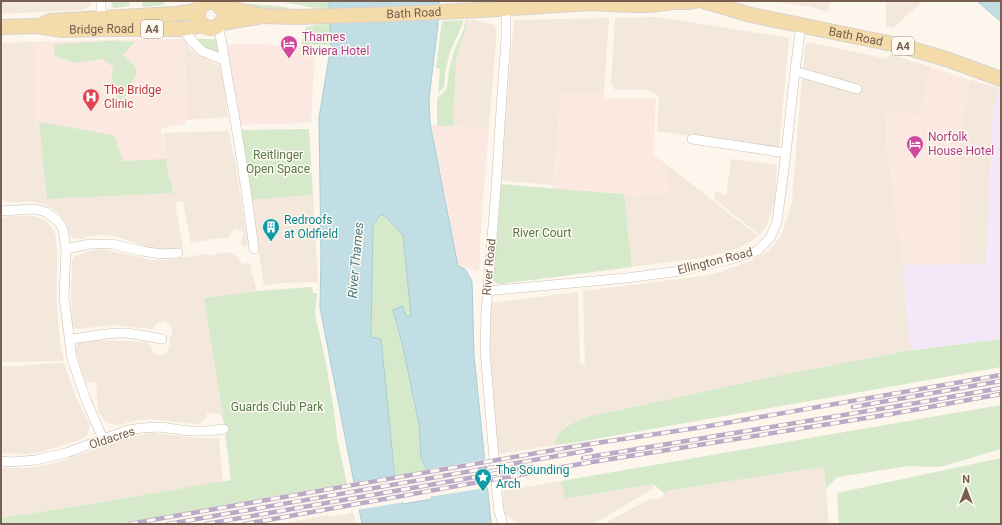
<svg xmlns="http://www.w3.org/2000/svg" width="1002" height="525" font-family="Roboto,sans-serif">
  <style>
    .residential { fill: #f3e8db }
    .commercial { fill: #fbe9e1 }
    .education { fill: #f3e8f8 }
    .green { fill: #d6e9cb }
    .water { fill: #c1dee5; stroke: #a8cdd6; fill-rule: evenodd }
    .pier { fill: #fcf6ec }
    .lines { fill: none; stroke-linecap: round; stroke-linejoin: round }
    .minor-casing { stroke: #cdbfb2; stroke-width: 10 }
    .primary-casing { stroke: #d9d2ce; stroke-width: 16 }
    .minor { stroke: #fff; stroke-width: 9 }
    .primary { stroke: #f4dbaa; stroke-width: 14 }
    .rail-casing { stroke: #baaac6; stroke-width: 4.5 }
    .rail { stroke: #fefaf2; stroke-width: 3; stroke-dasharray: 9; stroke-linecap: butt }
    .labels { text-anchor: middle; stroke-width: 3; stroke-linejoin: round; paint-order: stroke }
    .shield { fill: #fefaf2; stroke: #9f8d81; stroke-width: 1 }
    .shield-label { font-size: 11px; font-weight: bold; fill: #765e50 }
    .street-label { font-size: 12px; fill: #765e50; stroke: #fefaf2 }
    .hotel-label { font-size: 12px; fill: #b23c85; stroke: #fefaf2; text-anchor: start }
    .health-label { font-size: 12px; fill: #be3a42; stroke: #fefaf2; text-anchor: start }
    .park-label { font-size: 12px; fill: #557a48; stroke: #fefaf2 }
    .culture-label { font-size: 12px; fill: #0d838f; stroke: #fefaf2; text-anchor: start }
    .water-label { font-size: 13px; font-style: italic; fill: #4b7b87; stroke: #fefaf2 }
  </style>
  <rect width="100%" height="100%" fill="#fcf6ec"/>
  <path class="residential" d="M 1,1 L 92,1 L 89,7 L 82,10 L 1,14 Z
    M 770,1 L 830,1 L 828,12 L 811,7 Z
    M 886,1 L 923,1 L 893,28 L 886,27 Z
    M 656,17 L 715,26 L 789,38 L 779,149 L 657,131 L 659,96 L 647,90 L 615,90 L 611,84 L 615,18 Z
    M 609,18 L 604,92 L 561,93 L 553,185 L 504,181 L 500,177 L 514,20 Z
    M 467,20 L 474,20 L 489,23 L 494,25 L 497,29 L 489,128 L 453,126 L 456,62 L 459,49 L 462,38 L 464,35 Z
    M 184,39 L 190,49 L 196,53 L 222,67 L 228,117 L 188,120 Z
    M 34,42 L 34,121 L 39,122 L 47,199 L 173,193 L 171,179 L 169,179 L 163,133 L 229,131 L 236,167 L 248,244 L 245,247 L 242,245 L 241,241 L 244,232 L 234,228 L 230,236 L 227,239 L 220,238 L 191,243 L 183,201 L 175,203 L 183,247 L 171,250 L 154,250 L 116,236 L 102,235 L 91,236 L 81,239 L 76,239 L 71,237 L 67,226 L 61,216 L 53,209 L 45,204 L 33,202 L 7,202 L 3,200 L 1,197 L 1,43 Z
    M 807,42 L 888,59 L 890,54 L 931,67 L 919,117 L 887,111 L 886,140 L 903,265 L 908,326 L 911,350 L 771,377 L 587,417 L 564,427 L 560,432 L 556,440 L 555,445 L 498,454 L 491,393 L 488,334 L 489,303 L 578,292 L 580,364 L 585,364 L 583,291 L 703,276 L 720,272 L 752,260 L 767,252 L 773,246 L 781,235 L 787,219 L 792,201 L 801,91 L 805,48 Z
    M 971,80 L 999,88 L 993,110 L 986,264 L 959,265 L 959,142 Z
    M 731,159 L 777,165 L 775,199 L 772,210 L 766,226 L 760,235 L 714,199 L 715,191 L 726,196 Z
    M 666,164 L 758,236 L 752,241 L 736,249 L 701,258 L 632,267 L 624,194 L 629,194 L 629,197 L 669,194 Z
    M 313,195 L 318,282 L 281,283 L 264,286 L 251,200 Z
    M 11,216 L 33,216 L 43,219 L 48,223 L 54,231 L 56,239 L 57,254 L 57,307 L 60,343 L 64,361 L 1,362 L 1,219 L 3,217 Z
    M 101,249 L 152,260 L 167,260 L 206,254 L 207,256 L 228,252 L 238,257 L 242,264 L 250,263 L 252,274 L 257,291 L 204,298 L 223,417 L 219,414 L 207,413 L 206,418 L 201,423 L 195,424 L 149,419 L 133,421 L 119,425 L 111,424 L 106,422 L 102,417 L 98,411 L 96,382 L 86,383 L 76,352 L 76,348 L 78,343 L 83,341 L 95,340 L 147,342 L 150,344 L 152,351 L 158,355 L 163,355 L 166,354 L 168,351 L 170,346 L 169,339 L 172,333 L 172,328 L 170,325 L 165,321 L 156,324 L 153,329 L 113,325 L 79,329 L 75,328 L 72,323 L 71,291 L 72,260 L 75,256 L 90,251 Z
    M 64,363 L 76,398 L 90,425 L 89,430 L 87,435 L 82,439 L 63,445 L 40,452 L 26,454 L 1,453 L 1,366 L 21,366 L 39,364 Z
    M 153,433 L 195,438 L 219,438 L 223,482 L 78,506 L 1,518 L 1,468 L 30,468 L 51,464 L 86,453 L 124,438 L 133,436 Z
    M 824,467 L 829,524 L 603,524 L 650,499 L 661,498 L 664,493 L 671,490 Z
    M 561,481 L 565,499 L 653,484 L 654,488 L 593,524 L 519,524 L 502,512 L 503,491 Z
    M 351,511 L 353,511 L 356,524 L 278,524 L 329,515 L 330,517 L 351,513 Z"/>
  <path class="commercial" d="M 149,39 L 184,39 L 188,120 L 185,121 L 185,124 L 161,128 L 167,162 L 169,179 L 171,179 L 173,193 L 47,199 L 39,122 L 34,122 L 34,42 Z
    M 244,44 L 281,45 L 315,48 L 311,123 L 309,123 L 238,125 L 228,52 L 228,45 Z
    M 931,67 L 971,80 L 959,142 L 959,265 L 903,265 L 886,140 L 887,110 L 919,116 Z
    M 604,92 L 604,99 L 656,98 L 653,154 L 666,164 L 669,194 L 629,197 L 629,194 L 553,188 L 561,93 Z
    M 431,125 L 489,128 L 482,212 L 479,271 L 458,266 L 446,199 Z"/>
  <path class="education" d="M 999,88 L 1001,88 L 1001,339 L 911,350 L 908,326 L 903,265 L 986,264 L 993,110 Z"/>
  <path class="green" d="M 113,1 L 130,1 L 129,6 L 114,8 L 111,5 Z
    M 143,1 L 163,1 L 164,5 L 145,7 L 142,6 Z
    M 279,1 L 329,1 L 329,8 C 311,9 297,4 279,1 Z
    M 244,4 C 260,4 274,5 289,8 L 289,11 L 244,7 Z
    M 463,20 L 463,23 L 450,52 L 445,72 L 444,87 L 438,93 L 440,69 L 436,68 L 442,21 Z
    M 466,20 L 467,20 L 464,35 L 462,38 L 459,49 L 456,62 L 453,126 L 437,126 L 437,98 L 444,92 L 447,88 L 449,70 L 454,51 L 463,31 Z
    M 330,24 L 331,45 L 301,45 L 306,27 L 316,25 Z
    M 193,39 L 217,39 L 219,42 L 219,54 L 210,51 Z
    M 109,41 L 135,42 L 123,55 L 134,65 L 137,72 L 127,94 L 120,103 L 111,87 L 113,67 L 103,59 L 74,63 L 54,55 L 55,44 Z
    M 39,122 L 114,135 L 123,161 L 166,159 L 169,179 L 171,179 L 173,193 L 47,199 Z
    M 309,129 L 313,195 L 251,200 L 239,130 Z
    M 500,184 L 624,194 L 632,267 L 501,284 L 495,283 L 493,277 Z
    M 380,215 L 384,215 L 403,235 L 411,316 L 407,318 L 393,310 L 402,343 L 419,424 L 421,458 L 428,472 L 395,478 L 394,459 L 371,338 L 373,226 Z
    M 312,287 L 313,293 L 317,293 L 315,315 L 325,358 L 334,411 L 337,438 L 347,484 L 116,524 L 1,524 L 1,518 L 78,506 L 231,480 L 223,417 L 204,298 L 257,291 Z
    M 1001,339 L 1001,367 L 579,442 L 555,445 C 557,427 572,424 587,417 L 771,377 L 906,351 Z
    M 1001,405 L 1001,449 L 940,467 L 909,466 L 837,477 L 826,489 L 824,467 L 671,490 L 664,493 L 653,484 L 565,499 L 561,481 Z
    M 1001,458 L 1001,524 L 839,524 L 837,493 Z"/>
  <path class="water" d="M 329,1 L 439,1 L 438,24 L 429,99 L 430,123 L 458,266 L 465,269 L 472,281 L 474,355 L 490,512 L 491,524 L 362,524 L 320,308 L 321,256 L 319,118 L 331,45 ZM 380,215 L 384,215 L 403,235 L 411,316 L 407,317 L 402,306 L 393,310 L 402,343 L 419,424 L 421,458 L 428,472 L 432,499 L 403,504 L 395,478 L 381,339 L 371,337 L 373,226 Z
    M 977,1 L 1001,1 L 1001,22 L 999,20 Z"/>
  <path class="pier" d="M 487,459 L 490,487 L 429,497 L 426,473 L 425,470 Z
    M 397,475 L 404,502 L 357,510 L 352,483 Z"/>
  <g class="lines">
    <g class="minor-casing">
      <path id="minor" d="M 101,18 L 101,1
        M 218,26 C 223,45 225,66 229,86 C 239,140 247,194 254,249
        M 183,29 L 191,40 L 202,51 L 224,60
        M 795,71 L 857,89
        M 692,139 L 786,153
        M 1,211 L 35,209 L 46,212 L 57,220 L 63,229 L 66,249 L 64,297 L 72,359 L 86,400 L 103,439
        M 66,249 L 90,244 L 112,244 L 142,251 L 161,254 L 178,253
        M 487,291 L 626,278 L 680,271 L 728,260 L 757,251 L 770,238 L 777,222 L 786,153 L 795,71 L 801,25
        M 69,339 C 88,338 106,332 125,333 C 137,334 150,337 162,339
        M 1,461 L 10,462 L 36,460 L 66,453 L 128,430 L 142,428 L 161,427 L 188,431 L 208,431 L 224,429
        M 503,524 L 499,511 L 497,494 L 485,351 L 486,312 L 496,188 L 502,94 L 506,39 L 506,9"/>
    </g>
    <g class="primary-casing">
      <g id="primary">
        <path id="s1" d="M 703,1 L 751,15 L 902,46 L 946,59 L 1001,79"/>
        <circle cx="211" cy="15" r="13"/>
        <path d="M 594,3 L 630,5 L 649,5 L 673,2 L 688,2 L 695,1"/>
        <path id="s2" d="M 220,7 L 238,10 L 262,16 L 297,17 L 393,14 L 482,10 L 589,3 L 604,1"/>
        <path d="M 45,23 L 51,21 L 175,14 L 190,12 L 199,9"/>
        <path d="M 221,23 L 258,17"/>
        <path id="s3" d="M 1,27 L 37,26 L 63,30 L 101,29 L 183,29 L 203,25"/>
      </g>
    </g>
    <use href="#minor" class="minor"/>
    <use href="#primary" class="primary"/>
    <g class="rail-casing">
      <path id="rail" d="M 853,407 L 1001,381
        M 583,458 L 922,402 L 1001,388
        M 129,524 L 577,446 L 709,426 L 1001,375
        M 168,524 L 591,450
        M 206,524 L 532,467
        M 245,524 L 580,464 L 891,414 L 1001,394"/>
    </g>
    <use href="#rail" class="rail"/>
  </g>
  <defs>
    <g id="hotel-pin" transform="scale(0.9)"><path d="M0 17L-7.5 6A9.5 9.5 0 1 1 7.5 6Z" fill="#d1479c" stroke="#fefaf2"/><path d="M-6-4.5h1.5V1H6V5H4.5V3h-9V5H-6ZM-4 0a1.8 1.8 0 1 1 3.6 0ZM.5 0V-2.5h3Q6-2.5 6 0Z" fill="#fff"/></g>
    <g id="hospital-pin" transform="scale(0.9)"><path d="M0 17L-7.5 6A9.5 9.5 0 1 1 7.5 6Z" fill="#e0444e" stroke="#fefaf2"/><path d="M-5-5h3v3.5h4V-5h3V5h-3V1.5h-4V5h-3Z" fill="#fff"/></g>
    <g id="building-pin" transform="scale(0.9)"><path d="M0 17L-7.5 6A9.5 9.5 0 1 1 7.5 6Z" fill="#0f9aa8" stroke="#fefaf2"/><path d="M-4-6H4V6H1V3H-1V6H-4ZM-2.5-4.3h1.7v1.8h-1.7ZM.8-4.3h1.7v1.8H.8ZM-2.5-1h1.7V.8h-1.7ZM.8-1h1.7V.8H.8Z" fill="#fff"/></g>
    <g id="sight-pin" transform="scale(0.9)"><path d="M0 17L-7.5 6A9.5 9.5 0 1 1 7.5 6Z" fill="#0f9aa8" stroke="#fefaf2"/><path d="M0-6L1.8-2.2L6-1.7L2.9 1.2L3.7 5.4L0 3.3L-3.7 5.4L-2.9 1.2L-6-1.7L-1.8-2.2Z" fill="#fff"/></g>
  </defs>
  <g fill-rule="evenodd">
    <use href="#hotel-pin" x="289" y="44"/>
    <use href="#hospital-pin" x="91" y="97"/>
    <use href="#hotel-pin" x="915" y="144"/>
    <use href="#building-pin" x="271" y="227"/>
    <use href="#sight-pin" x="483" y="477"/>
  </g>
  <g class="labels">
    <g class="shield">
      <rect x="141" y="20" width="22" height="18" rx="3"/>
      <rect x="892" y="37" width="22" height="18" rx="3"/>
    </g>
    <g class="shield-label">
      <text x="152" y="33">A4</text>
      <text x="903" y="50">A4</text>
    </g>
    <g class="street-label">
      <text dy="4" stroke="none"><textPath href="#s2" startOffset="195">Bath Road</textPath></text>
      <text dy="4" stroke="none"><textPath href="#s3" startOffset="101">Bridge Road</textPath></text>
      <text dy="4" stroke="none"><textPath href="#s1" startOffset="157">Bath Road</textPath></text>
      <text transform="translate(715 261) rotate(-14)" y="4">Ellington Road</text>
      <text transform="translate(489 267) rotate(-85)" y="4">River Road</text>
      <text transform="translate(112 438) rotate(-18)" y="4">Oldacres</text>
    </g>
    <g class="hotel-label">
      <text x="302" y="41">Thames<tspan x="302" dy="14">Riviera Hotel</tspan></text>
      <text x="928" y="141">Norfolk<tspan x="928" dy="14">House Hotel</tspan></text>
    </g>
    <g class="health-label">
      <text x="104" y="94">The Bridge<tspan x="104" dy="14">Clinic</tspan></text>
    </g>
    <g class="park-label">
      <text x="278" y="159">Reitlinger<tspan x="278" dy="14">Open Space</tspan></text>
      <text x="542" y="237">River Court</text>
      <text x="277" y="411">Guards Club Park</text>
    </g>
    <g class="culture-label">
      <text x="284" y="224">Redroofs<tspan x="284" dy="14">at Oldfield</tspan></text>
      <text x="496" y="474">The Sounding<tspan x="496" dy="14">Arch</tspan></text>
    </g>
    <g class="water-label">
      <text transform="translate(355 260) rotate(-85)" y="5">River Thames</text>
    </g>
  </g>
  <rect width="1002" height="525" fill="none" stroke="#765e50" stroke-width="4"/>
  <g transform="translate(966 489)" stroke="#fefaf2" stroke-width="3" paint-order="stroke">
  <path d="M0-3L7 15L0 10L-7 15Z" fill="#765e50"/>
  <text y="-6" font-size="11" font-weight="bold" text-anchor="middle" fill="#765e50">N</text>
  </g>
</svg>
